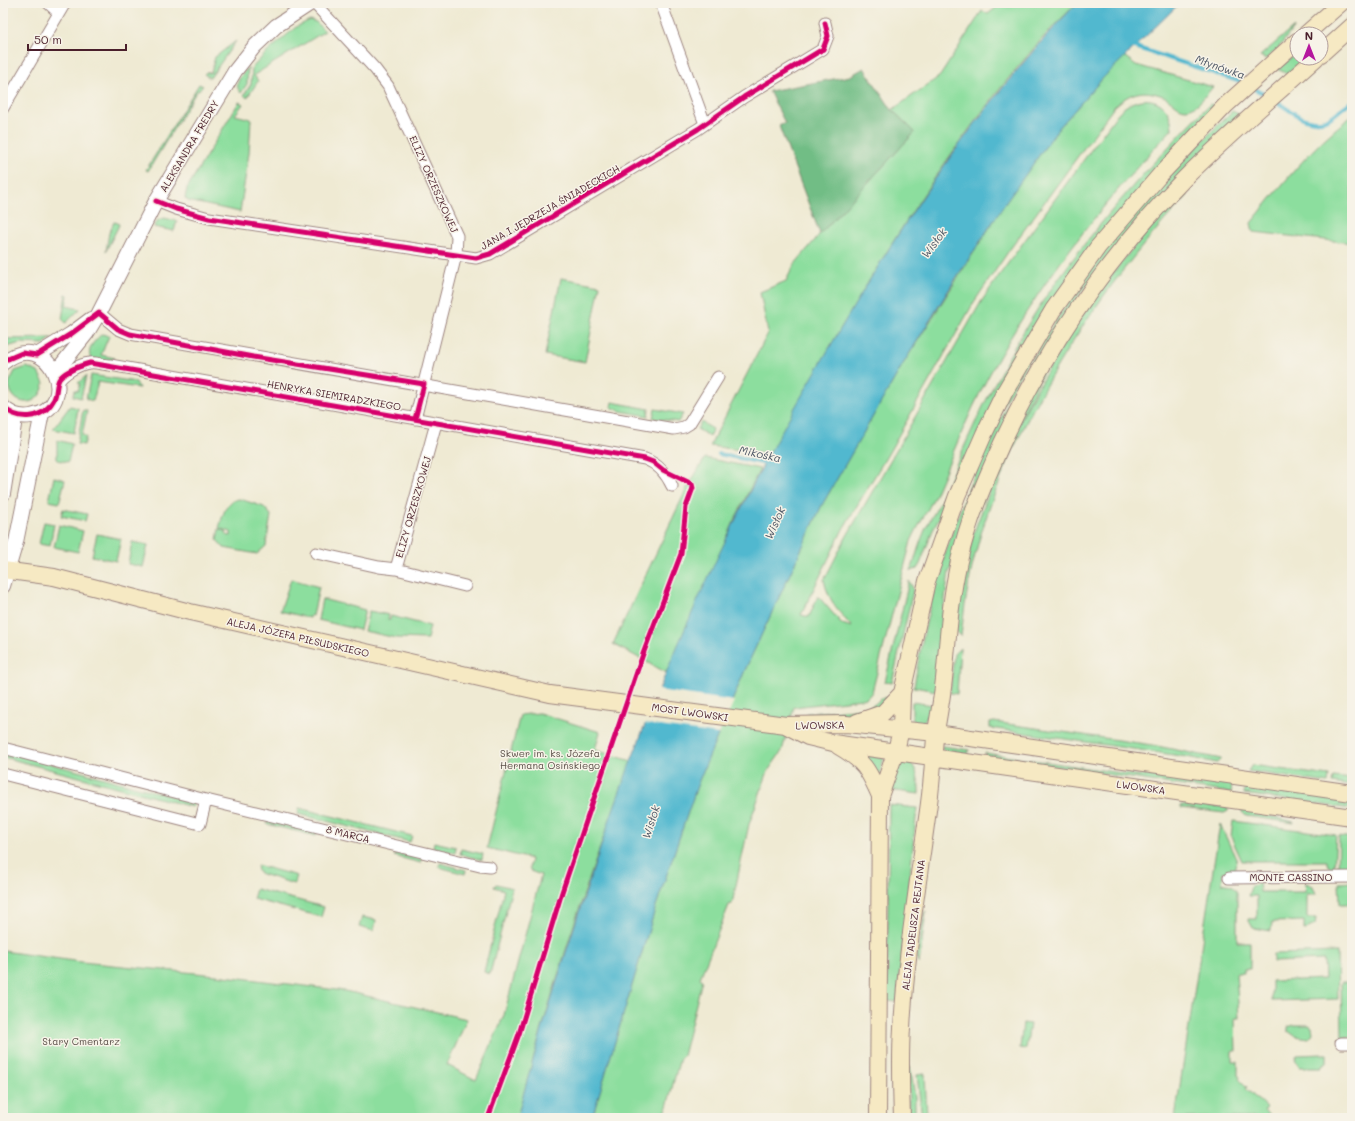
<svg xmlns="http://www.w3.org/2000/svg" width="1355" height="1121" font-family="Mali,sans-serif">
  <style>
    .green { fill: #8cde9e; stroke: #6b7e64 }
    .forest { fill: #71bd85; stroke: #5e6e58 }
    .water { fill: #51b8cf; stroke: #4e6c7d }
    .pier { fill: #efead3 }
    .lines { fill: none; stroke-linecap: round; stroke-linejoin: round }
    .stream { stroke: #51b8cf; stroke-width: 4 }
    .minor-casing { stroke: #9c847f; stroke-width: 13 }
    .tertiary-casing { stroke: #9c847f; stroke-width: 16 }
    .secondary-casing { stroke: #9c847f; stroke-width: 18 }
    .minor { stroke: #fff; stroke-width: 11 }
    .tertiary { stroke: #fff; stroke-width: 14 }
    .secondary { stroke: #f6e9c3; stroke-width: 16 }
    .cycleway-casing { stroke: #f7f3e8; stroke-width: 8 }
    .cycleway { stroke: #d6006c; stroke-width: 5 }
    .labels { text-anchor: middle; stroke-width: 3; stroke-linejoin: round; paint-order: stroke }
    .street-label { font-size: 10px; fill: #4a1f2b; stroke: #f7f3e8 }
    .park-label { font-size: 10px; fill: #5a4f48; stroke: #f7f3e8 }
    .water-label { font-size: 11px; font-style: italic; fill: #4c5564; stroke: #f7f3e8 }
  </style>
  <rect width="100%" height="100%" fill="#f7f3e8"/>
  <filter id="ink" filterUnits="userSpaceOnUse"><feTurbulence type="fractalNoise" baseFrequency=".025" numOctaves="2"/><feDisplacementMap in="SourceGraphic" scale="8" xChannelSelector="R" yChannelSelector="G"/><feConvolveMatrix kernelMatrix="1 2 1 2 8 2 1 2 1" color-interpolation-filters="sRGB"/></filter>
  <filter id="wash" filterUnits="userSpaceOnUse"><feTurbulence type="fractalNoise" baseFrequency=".012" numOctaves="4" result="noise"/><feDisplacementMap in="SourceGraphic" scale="16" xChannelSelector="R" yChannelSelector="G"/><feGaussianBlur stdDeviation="0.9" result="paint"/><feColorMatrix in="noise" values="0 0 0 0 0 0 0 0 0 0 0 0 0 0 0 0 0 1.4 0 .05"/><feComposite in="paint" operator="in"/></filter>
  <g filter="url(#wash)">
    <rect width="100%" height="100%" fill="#efead3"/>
    <path class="green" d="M 1002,3 L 1077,3 C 1063,17 1048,31 1035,47 C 928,169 849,314 769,454 L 710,446 L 768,333 L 760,292 L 786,281 L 794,265 L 820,234 L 915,132 L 892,110 L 940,76 L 982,11 L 988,14 Z
      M 310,20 L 316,22 L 325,31 L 254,75 L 258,81 L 247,98 L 244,95 L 251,84 L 252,68 L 265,54 L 296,27 Z
      M 1294,27 L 1277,50 L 1266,59 L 1260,56 Z
      M 236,41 L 210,78 L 204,74 L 206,72 L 211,73 L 215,57 Z
      M 1297,53 L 1297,58 L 1306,58 L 1288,74 L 1277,69 Z
      M 1124,56 L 1136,65 L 1213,87 C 1207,93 1201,103 1193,107 C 1180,114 1173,100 1163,96 C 1142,88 1129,93 1114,107 L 1008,252 L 974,302 L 888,454 L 843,529 L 801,615 L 809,617 L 818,596 L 842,624 L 852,627 C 839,612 828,600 824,580 L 844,541 L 981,302 L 998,277 L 1118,113 C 1139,91 1171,96 1172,129 C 1101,205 1036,287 987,379 C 967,417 952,456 935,495 C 928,511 918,525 911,541 L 872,692 L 867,698 L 862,699 L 794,707 L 782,751 L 768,771 L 749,824 L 732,904 L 729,905 L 700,978 L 702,980 L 683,1056 L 680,1058 L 664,1118 L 592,1118 L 656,906 L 698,783 L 745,670 L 822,505 L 903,364 L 1002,208 L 1057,130 L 1103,78 Z
      M 248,67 L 247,84 L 241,93 C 232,84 242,75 248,67 Z
      M 199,84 L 203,86 L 196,92 L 148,171 L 146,170 Z
      M 239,102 L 243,104 L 235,115 L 251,119 L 249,153 L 240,212 L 188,201 L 185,198 L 187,188 Z
      M 1210,104 L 1216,106 L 1098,237 L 934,527 L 920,564 L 917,569 L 911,571 C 916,557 919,543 925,530 C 930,518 938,508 943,496 C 974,421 1009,348 1056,282 C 1102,218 1154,160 1210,104 Z
      M 1232,111 L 1241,115 L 1079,295 L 949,572 L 941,626 L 936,691 L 914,687 C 937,531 1006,384 1099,258 C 1138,205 1186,157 1232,111 Z
      M 1352,116 L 1352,243 L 1253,232 L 1251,223 C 1282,185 1312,145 1352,116 Z
      M 1185,194 L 1188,195 C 1095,292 1009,425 975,555 C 968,582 964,609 961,636 L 956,631 C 960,597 965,565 974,532 C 979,517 986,502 991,487 C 1033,379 1100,280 1179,195 Z
      M 164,218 L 177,221 L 174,231 L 154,227 L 158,220 Z
      M 114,222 L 118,223 L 119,225 L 106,251 L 109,233 Z
      M 561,278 L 600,285 L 585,362 L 545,355 Z
      M 66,294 L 68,295 L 66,306 L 80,309 L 66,323 L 62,319 Z
      M 102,334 L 109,336 L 101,355 L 115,358 L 109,361 L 91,359 C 86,349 95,340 102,334 Z
      M 50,338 L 52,338 L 44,344 L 21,343 L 3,348 L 3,339 Z
      M 27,367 L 38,372 L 44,383 C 41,409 10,408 9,383 L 15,371 Z
      M 91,375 L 136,382 L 139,388 L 98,382 L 93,401 L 86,399 Z
      M 86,376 L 81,398 L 73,396 L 75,390 L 78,391 L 80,384 L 78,383 Z
      M 612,402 L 649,409 L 648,416 L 620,411 L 611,407 Z
      M 70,406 L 78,408 L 74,433 L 53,429 Z
      M 655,409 L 683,414 L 678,422 L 653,418 Z
      M 83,410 L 87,411 L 82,435 L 86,437 L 84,445 L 77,444 Z
      M 701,422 L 713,429 L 709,436 L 697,429 Z
      M 57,440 L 72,444 L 68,462 L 57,460 Z
      M 705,458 L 760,469 L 736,517 L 667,673 L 613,644 L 687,488 Z
      M 54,477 L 65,480 L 59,503 L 49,501 Z
      M 240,499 L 264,507 L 271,515 L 266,546 L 257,554 L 224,548 L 217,540 L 219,529 L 227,532 L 226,535 L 231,536 L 231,532 L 219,528 C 223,516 225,500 240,499 Z
      M 63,509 L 87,514 L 85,521 L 61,516 Z
      M 44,522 L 54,524 L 50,546 L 39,544 Z
      M 59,525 L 83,531 L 78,552 L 54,547 Z
      M 97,534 L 121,539 L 116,561 L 92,556 Z
      M 132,542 L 148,545 L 143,567 L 128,564 Z
      M 291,579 L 319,587 L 313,616 L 311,615 L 310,618 L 280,611 Z
      M 909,581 L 912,586 L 913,591 L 892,683 L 885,682 Z
      M 322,599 L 365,610 L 360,630 L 318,620 Z
      M 369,611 L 389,615 L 388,620 L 390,620 L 391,616 L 430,626 L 427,639 L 396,638 L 364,631 Z
      M 960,648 L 957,694 L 950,693 L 954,654 Z
      M 881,698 L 887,698 C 875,722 830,716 807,715 L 806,713 L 867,708 L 875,704 Z
      M 912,702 L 933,705 L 926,718 L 922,723 L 916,723 L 912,719 Z
      M 539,713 L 600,732 L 595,750 L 632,761 C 587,877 549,998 517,1118 L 3,1118 L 3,951 L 81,962 L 216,975 L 345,991 L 467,1019 L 447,1065 L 476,1080 L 504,1015 L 541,875 L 530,871 L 529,868 L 531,859 L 487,848 L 520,715 Z
      M 994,722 L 1152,745 L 1221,759 L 1217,763 L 1187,757 L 990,728 L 990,723 Z
      M 942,746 L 969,750 L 968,754 L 942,750 Z
      M 3,751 L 190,801 L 194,805 L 192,807 L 3,757 Z
      M 985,753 L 1135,775 L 1179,777 L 1232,784 L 1231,793 L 985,756 Z
      M 864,755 L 884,757 L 879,780 Z
      M 903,761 L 910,762 C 918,770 919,783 919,794 L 889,790 L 899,764 Z
      M 1252,765 L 1329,776 L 1328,783 L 1248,771 Z
      M 1333,777 L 1352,779 L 1352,786 L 1332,783 Z
      M 1245,786 L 1352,800 L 1352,809 L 1244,794 Z
      M 889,805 L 917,808 L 897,1002 L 887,1001 Z
      M 1181,805 L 1228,807 L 1228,811 L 1224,813 L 1181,808 Z
      M 299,808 L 412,836 L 410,842 L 298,814 Z
      M 1242,809 L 1294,822 L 1294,823 L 1246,816 L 1242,812 Z
      M 267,821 L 317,832 L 316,836 L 267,824 Z
      M 1233,821 L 1336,835 L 1334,870 L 1327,864 L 1327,861 L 1242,861 L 1231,837 Z
      M 1220,824 L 1237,861 L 1235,871 L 1223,872 L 1222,883 L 1231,885 L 1237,892 L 1237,942 L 1250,942 L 1250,969 L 1244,969 L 1244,973 L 1236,973 L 1239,1018 L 1235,1018 L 1236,1051 L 1233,1051 L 1233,1062 L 1238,1062 L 1238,1075 L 1240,1077 L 1239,1079 L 1247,1087 L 1246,1089 L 1267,1108 L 1264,1111 L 1272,1118 L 1175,1118 Z
      M 1339,836 L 1352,838 L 1352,870 L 1338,871 Z
      M 434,842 L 456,847 L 455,853 L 433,847 Z
      M 461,849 L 483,854 L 482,860 L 460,854 Z
      M 396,853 L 422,859 L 421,863 L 394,856 Z
      M 440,863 L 466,870 L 465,874 L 439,867 Z
      M 257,865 L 294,875 L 297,876 L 294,884 L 262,874 L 258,872 Z
      M 1352,882 L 1352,904 L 1340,904 L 1339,883 Z
      M 1259,883 L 1260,892 L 1305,892 L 1306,883 L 1313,886 L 1316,894 L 1307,894 L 1307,918 L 1316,918 L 1315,925 L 1304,930 L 1304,921 L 1272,922 L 1271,931 L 1253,928 L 1248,919 L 1257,919 L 1257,896 L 1248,896 L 1251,887 Z
      M 496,884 L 512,888 L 490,974 L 484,972 L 504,890 L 494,887 Z
      M 256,889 L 324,907 L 321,917 L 253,899 Z
      M 925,911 L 926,912 L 919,964 L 916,957 Z
      M 362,917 L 376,920 L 374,931 L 359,927 Z
      M 1337,952 L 1338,999 L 1272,1001 L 1272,981 L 1325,979 L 1324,960 L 1273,962 L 1273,954 Z
      M 1341,982 L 1352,982 L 1352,1037 L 1342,1037 Z
      M 1023,1023 L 1030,1024 L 1026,1049 L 1020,1048 Z
      M 1294,1025 L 1309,1025 L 1312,1027 L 1313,1033 L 1309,1038 L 1295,1036 L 1288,1031 L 1288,1027 Z
      M 1324,1054 L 1327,1054 L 1327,1063 L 1321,1067 L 1300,1067 L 1295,1060 L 1297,1055 Z
      M 908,1067 L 910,1067 L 915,1096 L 915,1118 L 909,1118 Z
      M 925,1074 L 927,1118 L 922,1118 L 917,1075 Z"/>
    <path class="forest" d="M 864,68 L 892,110 L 915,132 L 820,234 L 779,126 L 785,123 L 769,91 L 850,76 Z"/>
    <path class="water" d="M 1077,3 L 1180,3 L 1103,78 L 1057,130 L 1002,208 L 953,283 L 903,364 L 822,505 L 745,670 L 698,783 L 656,906 L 592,1118 L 517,1118 C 535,1049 557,980 579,912 C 591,878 601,844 613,810 C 654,695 703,582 759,473 C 780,432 804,392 827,352 C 899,227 977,107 1077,3 Z"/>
    <path class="pier" d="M 658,690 L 734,701 L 719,734 L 644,724 Z"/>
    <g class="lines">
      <path class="stream" d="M 1129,45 L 1244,83
        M 1251,87 L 1268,96
        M 1274,100 C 1290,110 1311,130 1331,117 C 1338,113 1344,105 1352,102
        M 719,454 L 767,464"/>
    </g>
  </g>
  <g filter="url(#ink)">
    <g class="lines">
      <g class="minor-casing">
        <path id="minor" d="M 48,3 L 59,13
          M 314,3 L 375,69 L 388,86 L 457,236 L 456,255 L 415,419
          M 661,3 L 705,124
          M 3,108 L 65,3
          M 156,201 L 176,209 L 209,218 L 456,255 L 476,258 L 490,254 L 698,129 L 744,97 L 823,49 L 828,36 L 825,23
          M 99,313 L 118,329 L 130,334 L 674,429 L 684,427 L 689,424 L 718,377
          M 58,382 C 64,373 79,364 90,363 C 96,362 104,365 110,365 L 645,459 C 658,464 666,473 672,486
          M 316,553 L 379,567 L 396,569 L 465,586
          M 396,569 L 436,423
          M 3,748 L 206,800 L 480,866 L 490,867
          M 3,774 L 200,824 L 206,800
          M 1229,878 L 1352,877
          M 1341,1043 L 1352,1043"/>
      </g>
      <g class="tertiary-casing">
        <path id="tertiary" d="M 37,355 L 71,334 L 91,319
          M 3,363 C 48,324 84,408 31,416 C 20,418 11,415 3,407
          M 55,373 L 87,333 L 99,313 L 156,201 L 235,71 L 254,47 L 276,26 L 311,3
          M 3,494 L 14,425 L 13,414
          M 3,586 L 16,542 L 42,413"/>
      </g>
      <g class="secondary-casing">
        <path id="secondary" d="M 1306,34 L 1341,3
          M 1321,54 L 1352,26
          M 3,570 L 54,577 L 190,612 L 550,694 L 786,725 L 846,724 L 936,733 L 1352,793
          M 857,722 L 883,713 L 902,693
          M 787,726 L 808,737 L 833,743 L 1352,817
          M 838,746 C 864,761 868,769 880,796
          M 878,1118 L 880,796 L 896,751 L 901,729 L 902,693 L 927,581 L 957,496 L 984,434 L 1004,393 L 1053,310 L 1098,247 L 1160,175 L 1226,105 L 1297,41
          M 902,1118 C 901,1088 900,1058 902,1028 C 906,953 919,878 929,803 C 932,782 933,760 935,738 C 938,718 942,699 944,679 C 948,639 950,600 959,561 C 968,520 985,481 1002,443 C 1047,346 1109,256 1184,179 C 1226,137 1272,98 1316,58"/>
      </g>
      <use href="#minor" class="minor"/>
      <use href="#tertiary" class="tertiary"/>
      <use href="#secondary" class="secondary"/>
      <g class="cycleway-casing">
        <path id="cycleway" d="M 156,201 L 176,209 L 209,218 L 456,255 L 476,258 L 490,254 L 698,129 L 744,97 L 823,49 L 828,36 L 825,23
          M 3,358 L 8,359 L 22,353 L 37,355 L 71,334 L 99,313 L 118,329 L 130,334 L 253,357 L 424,384 L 415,419
          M 3,407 C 18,421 42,420 53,401 C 58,394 55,384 60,378 C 67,370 80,366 90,363 L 645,459 L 653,462 L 663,470 L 692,484 L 693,488 L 686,507 L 681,554 L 643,654 L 562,892 L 519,1034 L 488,1118"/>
      </g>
      <use href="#cycleway" class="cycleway"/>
    </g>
  </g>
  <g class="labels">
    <g class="street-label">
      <text transform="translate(189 146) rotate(-59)" y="4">ALEKSANDRA FREDRY</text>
      <text transform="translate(434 184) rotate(66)" y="4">ELIZY ORZESZKOWEJ</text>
      <text transform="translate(550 207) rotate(-30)" y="4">JANA I JĘDRZEJA ŚNIADECKICH</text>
      <text transform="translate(334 395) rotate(10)" y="4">HENRYKA SIEMIRADZKIEGO</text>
      <text transform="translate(413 507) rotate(-74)" y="4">ELIZY ORZESZKOWEJ</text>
      <text transform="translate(298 637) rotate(13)" y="4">ALEJA JÓZEFA PIŁSUDSKIEGO</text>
      <text transform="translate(690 712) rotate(8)" y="4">MOST LWOWSKI</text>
      <text transform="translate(820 725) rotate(-1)" y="4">LWOWSKA</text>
      <text transform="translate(1141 787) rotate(8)" y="4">LWOWSKA</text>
      <text transform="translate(348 834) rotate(14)" y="4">8 MARCA</text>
      <text x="1291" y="881">MONTE CASSINO</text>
      <text transform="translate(913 925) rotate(-83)" y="4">ALEJA TADEUSZA REJTANA</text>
    </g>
    <g class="park-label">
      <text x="550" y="757">Skwer im. ks. Józefa<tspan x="550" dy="12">Hermana Osińskiego</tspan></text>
      <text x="81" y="1045">Stary Cmentarz</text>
    </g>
    <g class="water-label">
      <text transform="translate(1220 67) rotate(19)" y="4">Młynówka</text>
      <text transform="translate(934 243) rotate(-53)" y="4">Wisłok</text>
      <text transform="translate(760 454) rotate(12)" y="4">Mikośka</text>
      <text transform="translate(775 523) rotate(-65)" y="4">Wisłok</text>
      <text transform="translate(651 822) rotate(-72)" y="4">Wisłok</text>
    </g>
  </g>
  <rect width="1355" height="1121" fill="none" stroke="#f7f3e8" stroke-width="16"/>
  <g transform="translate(1309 46)"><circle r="19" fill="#f7f3e8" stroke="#b29e9c"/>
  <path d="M0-3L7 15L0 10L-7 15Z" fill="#b5179e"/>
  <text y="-6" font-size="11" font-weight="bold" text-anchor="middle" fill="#4a1f2b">N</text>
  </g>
  <path d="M28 44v6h98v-6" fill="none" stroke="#4a1f2b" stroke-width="2"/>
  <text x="34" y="44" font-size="12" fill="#4a1f2b" stroke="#f7f3e8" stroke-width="3" paint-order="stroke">50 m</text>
</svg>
